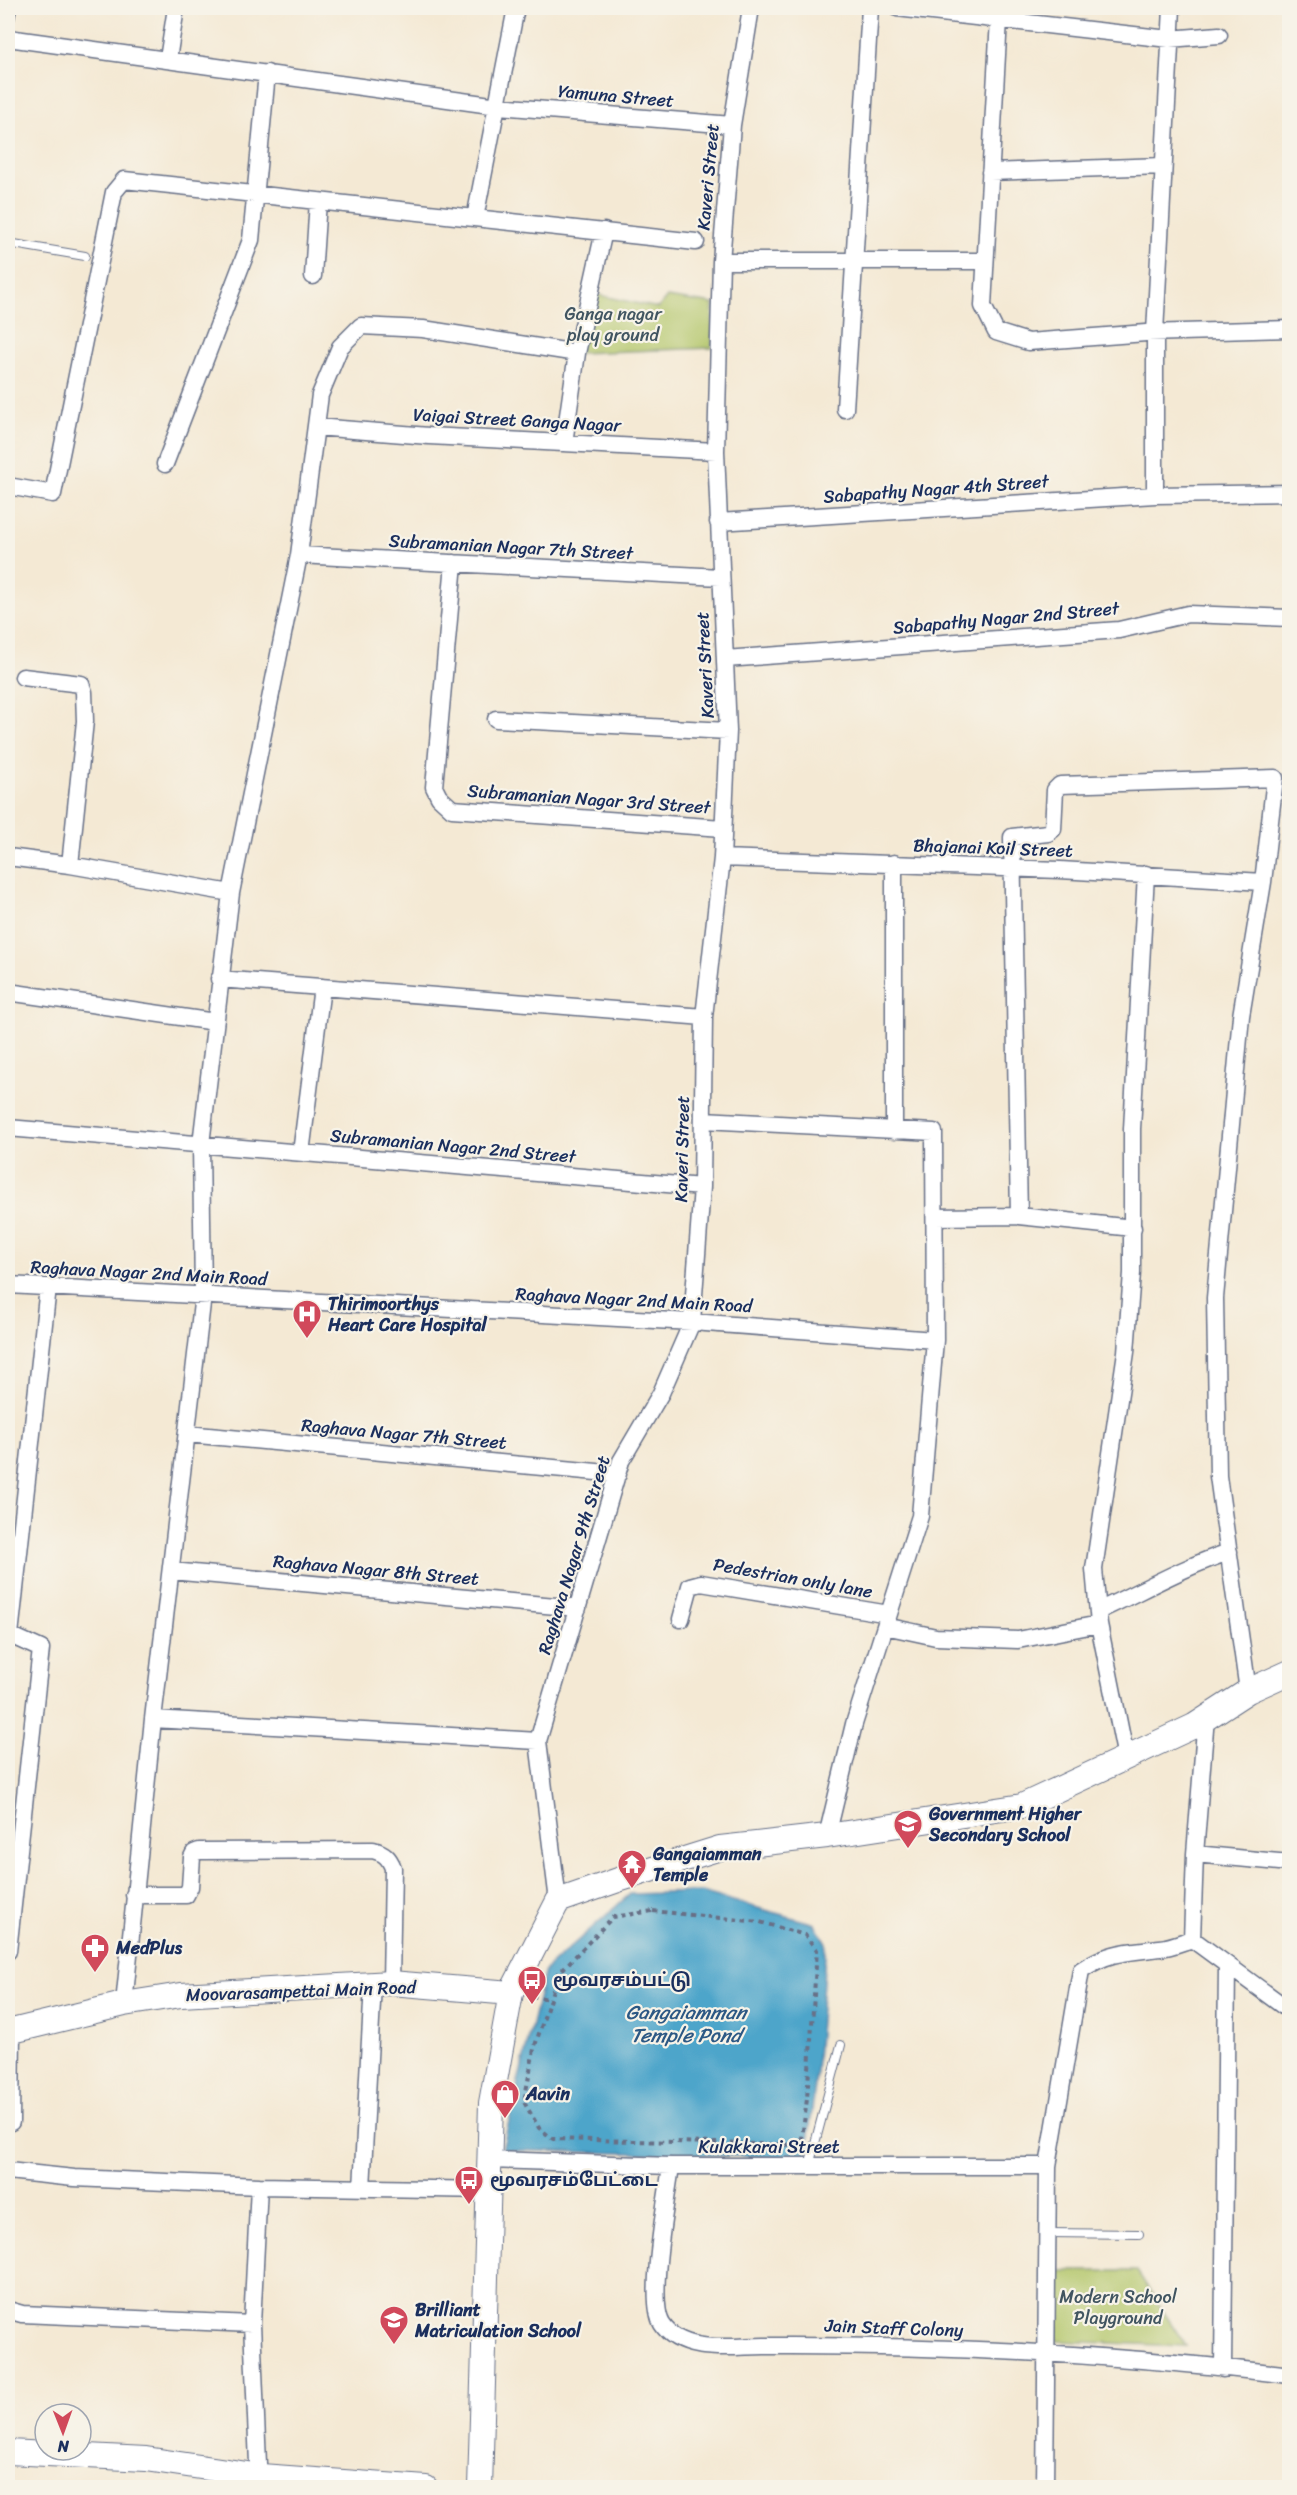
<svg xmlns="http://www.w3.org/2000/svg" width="1297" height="2495" font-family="Sriracha,'Noto Sans Tamil',sans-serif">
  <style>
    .green { fill: #b3c66a; stroke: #677a64; stroke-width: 1.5 }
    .water { fill: #4da5ca; stroke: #346a94; stroke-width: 1.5 }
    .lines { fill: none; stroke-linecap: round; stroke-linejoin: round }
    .lane-casing { stroke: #677087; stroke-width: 10 }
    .street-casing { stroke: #677087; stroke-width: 19 }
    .secondary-casing { stroke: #677087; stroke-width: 26 }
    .path { stroke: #677087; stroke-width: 4; stroke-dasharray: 4.5 4.5; stroke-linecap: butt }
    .lane { stroke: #fff; stroke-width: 8 }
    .street { stroke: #fff; stroke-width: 16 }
    .secondary { stroke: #fff; stroke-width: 24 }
    .rail { stroke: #1b2f5e; stroke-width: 4.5; stroke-dasharray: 9 4.5; stroke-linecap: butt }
    .labels { text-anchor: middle; stroke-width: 4.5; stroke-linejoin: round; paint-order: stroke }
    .street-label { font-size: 18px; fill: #1b2f5e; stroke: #f7f3e8 }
    .park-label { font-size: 18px; fill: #415561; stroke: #f7f3e8 }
    .poi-label { font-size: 18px; font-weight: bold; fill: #1b2f5e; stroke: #f7f3e8; text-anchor: start }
    .water-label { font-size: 20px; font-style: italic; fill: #2c5884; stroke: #f7f3e8 }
  </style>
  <rect width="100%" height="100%" fill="#f7f3e8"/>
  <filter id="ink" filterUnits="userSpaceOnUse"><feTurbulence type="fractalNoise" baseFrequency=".0167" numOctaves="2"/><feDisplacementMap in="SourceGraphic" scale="12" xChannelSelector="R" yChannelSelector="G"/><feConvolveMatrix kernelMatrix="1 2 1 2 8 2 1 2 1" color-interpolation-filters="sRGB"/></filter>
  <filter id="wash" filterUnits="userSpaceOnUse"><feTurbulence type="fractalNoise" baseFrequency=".008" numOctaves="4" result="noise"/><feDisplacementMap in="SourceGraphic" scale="24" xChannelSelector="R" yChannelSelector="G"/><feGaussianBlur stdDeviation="1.35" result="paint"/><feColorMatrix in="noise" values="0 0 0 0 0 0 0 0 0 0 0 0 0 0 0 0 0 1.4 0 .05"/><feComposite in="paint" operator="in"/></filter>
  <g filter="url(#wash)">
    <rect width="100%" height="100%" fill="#f4e9d4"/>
    <path class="green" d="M 590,293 L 658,308 L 667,297 L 713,304 L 712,348 L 577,353 Z
      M 1060,2271 L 1137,2271 L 1186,2346 L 1056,2341 Z"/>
    <path class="water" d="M 701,1892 L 815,1924 L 826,1943 L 815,2085 L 806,2158 L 502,2150 L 545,1970 L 630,1894 Z"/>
  </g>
  <g filter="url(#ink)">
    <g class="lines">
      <g class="lane-casing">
        <path id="lane" d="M 8,243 L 85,256
          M 809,2166 L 841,2045
          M 1048,2233 L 1139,2234"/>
      </g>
      <g class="street-casing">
        <path id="street" d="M 897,8 L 1169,39 L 1219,35
          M 1002,8 L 999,19 L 983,306 L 996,332 L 1028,342 L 1146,333 L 1290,329
          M 1172,8 L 1155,333 L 1155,495 L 1290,493
          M 8,38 L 498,106 L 732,125
          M 168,59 L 176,8
          M 990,172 L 1163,166
          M 475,218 L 516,8
          M 721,261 L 985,261
          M 313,276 L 318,201
          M 845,409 L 870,8
          M 316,427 L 429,436 L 716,451
          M 564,443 L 577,353 L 604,231
          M 165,464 L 251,240 L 267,73
          M 8,486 L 53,494 L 114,192 L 124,180 L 696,242
          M 718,522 L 1155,495
          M 299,555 L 720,577
          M 454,563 L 434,787 L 439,797 L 452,809 L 723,828
          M 725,659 L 1119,630 L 1188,614 L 1290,618
          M 23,677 L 81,684 L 84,692 L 85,721 L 70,865
          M 496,719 L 728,731
          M 8,857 L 70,865 L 231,893
          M 722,858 L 1060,870 L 1263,882
          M 894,863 L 894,1131
          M 219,979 L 704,1017
          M 8,992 L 215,1022
          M 703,1120 L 934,1132 L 935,1340 L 920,1516 L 854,1724 L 827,1836
          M 8,1128 L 702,1187
          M 301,1153 L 322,987
          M 1019,1216 L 1133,1228
          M 935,1217 L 1019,1216 L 1012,837 L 1048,833 L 1053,829 L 1055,790 L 1060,785 L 1275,778 L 1263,882 L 1241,1016 L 1215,1298 L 1218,1476 L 1248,1691
          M 8,1285 L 692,1322 L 935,1340
          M 187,1434 L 618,1474
          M 171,1571 L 578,1608
          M 1098,1611 C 1142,1591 1183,1567 1229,1552
          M 681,1619 L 690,1586 L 701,1583 L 889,1614
          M 885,1626 L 936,1637 L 1018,1640 L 1099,1624
          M 153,1719 L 538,1741
          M 1126,1758 L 1099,1624 L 1094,1569 L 1126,1352 L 1132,1273 L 1132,1129 L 1146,874
          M 1195,1854 L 1290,1863
          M 134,1895 L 186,1895 L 190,1887 L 192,1857 L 194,1853 L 199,1851 L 373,1850 C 384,1853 389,1857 393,1868 L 391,1983
          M 558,1901 L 538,1741 L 621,1461 L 661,1393 L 692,1322 L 702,1187 L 704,1017 L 722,858 L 728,731 L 716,451 L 721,261 L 732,125 L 751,8
          M 1192,1939 L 1290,2011
          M 8,1951 L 41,1649 L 10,1635 L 48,1287
          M 124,2004 L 153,1719 L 203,1295 L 201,1144 L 231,893 L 299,555 L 320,395 L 340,347 L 361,326 L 423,329 L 577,353
          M 11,2122 L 12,2031
          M 490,2160 L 671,2166 L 1048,2166
          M 671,2166 C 667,2198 647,2299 662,2324 C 682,2355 732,2346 764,2346 C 939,2345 1115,2354 1290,2375
          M 8,2171 L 74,2178 L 259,2186 L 252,2324 L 259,2487
          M 259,2186 L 489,2190
          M 362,2188 L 373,1984
          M 8,2310 L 22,2314 L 252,2324
          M 1223,2369 L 1227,1965
          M 1045,2488 L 1048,2166 L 1081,1970 C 1109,1951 1129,1952 1160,1948 C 1171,1947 1182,1942 1192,1939 L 1195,1854 L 1206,1717"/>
      </g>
      <g class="secondary-casing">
        <path id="secondary" d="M 8,2032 L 124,2004 L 181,1995 L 391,1983 L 511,1993
          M 8,2452 L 146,2459 L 261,2476 L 426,2488
          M 480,2488 L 491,2103 L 511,1993 L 558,1901 L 621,1879 L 720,1848 L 827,1836 L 1022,1806 L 1194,1726 L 1248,1691 L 1290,1672"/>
      </g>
      <path class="path" d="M 653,1911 L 760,1922 L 805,1935 L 817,1950 L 807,2099 L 802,2138 L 795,2145 L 553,2139 L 539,2128 L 524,2102 L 534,2049 L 558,1974 L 613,1917 Z
        M 532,1996 L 549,1999"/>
      <use href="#lane" class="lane"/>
      <use href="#street" class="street"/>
      <use href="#secondary" class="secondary"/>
      <path class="rail" d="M 8,47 L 15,8"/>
    </g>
  </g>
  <defs>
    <g id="hospital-pin" transform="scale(1.5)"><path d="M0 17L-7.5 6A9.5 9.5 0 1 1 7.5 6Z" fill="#d1495b" stroke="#f7f3e8"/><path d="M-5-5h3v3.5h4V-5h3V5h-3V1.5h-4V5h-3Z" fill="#fff"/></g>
    <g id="school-pin" transform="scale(1.5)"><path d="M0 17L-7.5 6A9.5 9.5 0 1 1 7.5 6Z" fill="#d1495b" stroke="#f7f3e8"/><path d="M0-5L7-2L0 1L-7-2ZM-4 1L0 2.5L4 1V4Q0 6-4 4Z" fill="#fff"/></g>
    <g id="temple-pin" transform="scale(1.5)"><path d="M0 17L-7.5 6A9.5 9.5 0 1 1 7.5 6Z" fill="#d1495b" stroke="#f7f3e8"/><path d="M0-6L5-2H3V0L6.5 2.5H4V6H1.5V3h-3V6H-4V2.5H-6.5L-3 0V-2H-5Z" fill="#fff"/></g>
    <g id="pharmacy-pin" transform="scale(1.5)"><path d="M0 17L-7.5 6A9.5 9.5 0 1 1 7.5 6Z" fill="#d1495b" stroke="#f7f3e8"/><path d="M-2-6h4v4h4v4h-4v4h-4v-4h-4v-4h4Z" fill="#fff"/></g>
    <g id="bus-pin" transform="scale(1.5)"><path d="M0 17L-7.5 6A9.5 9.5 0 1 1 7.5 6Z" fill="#d1495b" stroke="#f7f3e8"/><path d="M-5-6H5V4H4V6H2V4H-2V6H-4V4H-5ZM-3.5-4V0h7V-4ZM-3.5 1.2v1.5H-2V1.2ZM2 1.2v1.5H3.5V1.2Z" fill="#fff"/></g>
    <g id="shop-pin" transform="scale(1.5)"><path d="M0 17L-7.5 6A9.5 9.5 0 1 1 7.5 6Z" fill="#d1495b" stroke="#f7f3e8"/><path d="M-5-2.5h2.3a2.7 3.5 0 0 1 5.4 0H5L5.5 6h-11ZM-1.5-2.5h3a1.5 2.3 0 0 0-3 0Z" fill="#fff"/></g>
  </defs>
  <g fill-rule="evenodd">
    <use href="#hospital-pin" x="307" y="1314"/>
    <use href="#school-pin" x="908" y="1824"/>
    <use href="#temple-pin" x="632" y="1864"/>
    <use href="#pharmacy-pin" x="95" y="1948"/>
    <use href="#bus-pin" x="532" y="1980"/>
    <use href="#shop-pin" x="505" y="2094"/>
    <use href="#bus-pin" x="469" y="2180"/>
    <use href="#school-pin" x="394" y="2320"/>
  </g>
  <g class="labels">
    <g class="street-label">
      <text transform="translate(616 96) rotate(5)" y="6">Yamuna Street</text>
      <text transform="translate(708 177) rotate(-85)" y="6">Kaveri Street</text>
      <text transform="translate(517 420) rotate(3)" y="6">Vaigai Street Ganga Nagar</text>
      <text transform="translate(936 489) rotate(-4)" y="6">Sabapathy Nagar 4th Street</text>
      <text transform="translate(511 547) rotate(3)" y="6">Subramanian Nagar 7th Street</text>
      <text transform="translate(1006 618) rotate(-5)" y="6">Sabapathy Nagar 2nd Street</text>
      <text transform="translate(705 665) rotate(-93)" y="6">Kaveri Street</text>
      <text transform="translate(589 799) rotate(4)" y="6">Subramanian Nagar 3rd Street</text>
      <text transform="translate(993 848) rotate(2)" y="6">Bhajanai Koil Street</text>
      <text transform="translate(453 1146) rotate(5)" y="6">Subramanian Nagar 2nd Street</text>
      <text transform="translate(682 1149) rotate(-89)" y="6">Kaveri Street</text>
      <text transform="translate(149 1273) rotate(3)" y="6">Raghava Nagar 2nd Main Road</text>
      <text transform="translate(634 1300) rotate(3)" y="6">Raghava Nagar 2nd Main Road</text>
      <text transform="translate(404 1434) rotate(5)" y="6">Raghava Nagar 7th Street</text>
      <text transform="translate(574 1555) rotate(-73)" y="6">Raghava Nagar 9th Street</text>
      <text transform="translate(376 1570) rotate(5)" y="6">Raghava Nagar 8th Street</text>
      <text transform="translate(793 1578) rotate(10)" y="6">Pedestrian only lane</text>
      <text transform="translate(301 1991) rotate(-2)" y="6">Moovarasampettai Main Road</text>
      <text x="769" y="2153">Kulakkarai Street</text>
      <text transform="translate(894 2328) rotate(2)" y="6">Jain Staff Colony</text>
    </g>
    <g class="park-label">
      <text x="613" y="320">Ganga nagar<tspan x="613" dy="21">play ground</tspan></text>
      <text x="1118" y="2303">Modern School<tspan x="1118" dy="21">Playground</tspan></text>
    </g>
    <g class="poi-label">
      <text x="328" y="1310">Thirimoorthys<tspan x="328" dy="21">Heart Care Hospital</tspan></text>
      <text x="929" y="1820">Government Higher<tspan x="929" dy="21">Secondary School</tspan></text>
      <text x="653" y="1860">Gangaiamman<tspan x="653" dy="21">Temple</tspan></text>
      <text x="116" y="1954">MedPlus</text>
      <text x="553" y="1986">மூவரசம்பட்டு</text>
      <text x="526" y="2100">Aavin</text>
      <text x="490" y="2186">மூவரசம்பேட்டை</text>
      <text x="415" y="2316">Brilliant<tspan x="415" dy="21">Matriculation School</tspan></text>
    </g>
    <g class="water-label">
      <text x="686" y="2019">Gangaiamman<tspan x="686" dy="23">Temple Pond</tspan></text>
    </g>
  </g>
  <rect width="1297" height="2495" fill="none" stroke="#f7f3e8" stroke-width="30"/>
  <g transform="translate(63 2432) rotate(179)"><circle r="28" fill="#f7f3e8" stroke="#9fa5b1" stroke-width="1.5"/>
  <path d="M0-4.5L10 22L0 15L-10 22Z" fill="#d1495b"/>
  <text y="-9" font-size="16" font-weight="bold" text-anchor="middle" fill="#1b2f5e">N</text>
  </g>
</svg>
